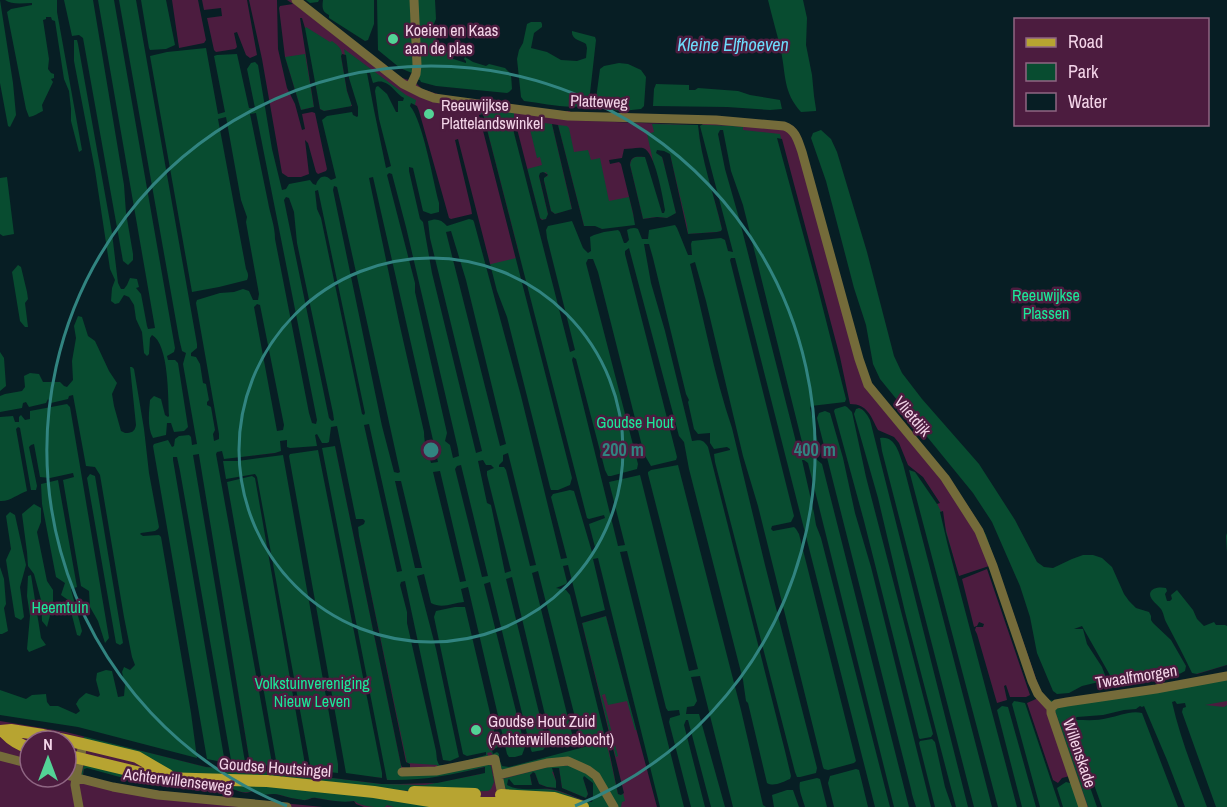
<svg xmlns="http://www.w3.org/2000/svg" width="1227" height="807" font-family="'Archivo Narrow',sans-serif">
  <style>
    .green { fill: #084c30; fill-rule: evenodd }
    .water { fill: #071e24; fill-rule: evenodd }
    .lines { fill: none; stroke-linecap: round; stroke-linejoin: round }
    .minor { stroke: #746b3a; stroke-width: 9 }
    .major { stroke: #b7a431; stroke-width: 12 }
    .ring { fill: none; stroke: #318480; stroke-width: 3 }
    .poi-dot { fill: #53d396; stroke: #4c1c3f; stroke-width: 2 }
    .labels { text-anchor: middle; stroke-width: 5; stroke-linejoin: round; paint-order: stroke }
    .poi-label { font-size: 16px; fill: #f3d4e8; stroke: #4c1c3f; text-anchor: start }
    .street-label { font-size: 16px; fill: #f3d4e8; stroke: #4c1c3f }
    .park-label { font-size: 16px; fill: #1be899; stroke: #4c1c3f }
    .water-label { font-size: 18px; font-style: italic; fill: #6ddcfc; stroke: #4c1c3f }
    .centre { fill: #318480; stroke: #4c1c3f; stroke-width: 3 }
    .ring-label { font-size: 18px; text-anchor: middle; font-weight: bold; fill: #318480; stroke: #4c1c3f; stroke-width: 5; stroke-linejoin: round; paint-order: stroke }
  </style>
  <rect width="100%" height="100%" fill="#4c1c3f"/>
  <path class="green" d="M 0,0 L 171,0 L 179,49 L 209,44 L 211,53 L 241,50 L 244,61 L 259,58 L 282,181 L 331,173 L 319,115 L 354,109 L 344,49 L 406,95 L 416,100 L 415,105 L 446,222 L 475,215 L 487,265 L 520,257 L 483,114 L 481,114 L 480,106 L 514,110 L 514,124 L 512,125 L 540,223 L 575,219 L 581,232 L 602,229 L 590,226 L 584,226 L 558,125 L 567,126 L 569,128 L 574,152 L 588,150 L 591,160 L 600,158 L 609,201 L 629,197 L 635,222 L 678,221 L 686,238 L 725,233 L 698,134 L 722,229 L 722,231 L 717,232 L 688,234 L 687,225 L 670,155 L 662,157 L 671,188 L 676,213 C 670,219 666,218 658,217 C 653,217 648,218 643,219 L 630,165 C 632,155 637,157 645,157 L 647,160 L 653,161 L 647,134 L 654,132 L 652,124 C 683,125 712,124 743,127 L 743,130 L 780,134 L 848,405 L 866,411 L 877,433 L 894,439 L 907,468 C 925,475 934,496 941,512 L 994,706 L 1010,700 L 1025,700 L 1053,784 L 1071,780 L 1080,807 L 659,807 L 608,613 L 579,620 L 618,794 L 621,795 L 623,793 L 625,801 L 622,802 L 621,807 L 617,807 L 583,764 L 502,770 L 491,752 L 487,753 L 488,756 L 486,757 L 438,767 L 437,765 L 407,763 L 339,443 L 275,453 L 220,460 L 218,462 L 335,445 L 401,765 L 401,776 L 433,774 L 487,764 L 491,766 L 494,782 L 491,789 L 488,791 L 426,792 L 392,790 L 173,773 L 83,742 L 84,736 L 206,767 L 284,772 L 382,784 L 425,785 L 481,774 L 484,767 C 460,773 406,788 382,778 L 250,764 L 198,454 L 248,767 L 173,757 L 39,723 L 0,720 Z
    M 304,0 L 1227,0 L 1227,665 L 1196,674 L 1053,697 L 964,492 L 874,377 L 798,122 L 525,107 L 425,86 L 348,34 ZM 1016,20 L 1208,20 L 1208,124 L 1016,124 Z
    M 306,27 L 330,42 L 332,41 C 337,45 341,47 342,54 L 341,56 L 347,91 L 352,104 L 350,107 L 324,111 L 320,109 L 304,30 Z
    M 305,54 L 314,107 L 301,110 L 285,57 Z
    M 528,121 L 552,124 L 572,210 L 555,214 L 551,211 L 544,181 L 544,177 L 548,176 L 546,172 L 539,176 L 548,214 L 548,217 L 544,220 L 540,218 L 527,169 L 542,165 L 540,157 L 537,158 Z
    M 606,616 L 637,730 L 635,730 L 627,701 L 608,705 L 605,694 L 602,695 L 618,756 L 616,757 L 582,623 Z
    M 1227,674 L 1227,701 L 1205,705 L 1224,707 L 1227,705 L 1227,807 L 1088,807 L 1055,711 L 1049,700 Z
    M 560,764 C 592,768 597,781 610,807 L 589,807 L 586,805 L 507,792 L 502,779 ZM 559,768 L 562,788 L 586,798 L 588,794 L 583,778 L 592,802 C 580,801 566,793 554,790 C 542,788 528,789 515,788 L 514,785 L 532,785 L 530,775 L 535,773 L 539,784 L 547,787 L 556,788 L 556,781 L 552,772 Z
    M 84,765 L 275,785 L 449,807 L 394,807 L 387,805 L 385,807 C 374,807 362,807 354,801 C 339,804 330,800 316,798 C 310,797 308,801 302,800 C 294,799 287,797 280,795 C 274,793 266,795 260,796 L 255,790 C 246,794 241,792 232,789 L 227,790 L 217,791 L 208,788 L 188,785 L 162,786 L 127,779 L 87,769 L 84,769 L 83,775 L 81,775 Z"/>
  <path class="water" d="M 0,0 L 5,0 C 12,5 23,3 32,3 L 32,5 L 11,9 L 7,12 L 26,109 L 29,117 C 35,116 38,113 43,111 L 42,105 L 53,82 L 51,79 L 54,78 L 54,74 L 51,73 L 48,69 L 49,59 L 43,20 L 46,19 L 46,17 L 51,17 L 52,20 L 55,21 L 64,79 L 69,91 L 71,109 L 71,121 L 79,152 L 82,150 L 57,12 L 57,0 L 64,0 L 72,36 L 79,35 L 83,38 L 123,261 L 128,265 L 133,260 L 133,254 L 126,213 L 124,185 L 93,0 L 98,0 L 155,328 L 148,329 L 147,326 L 141,294 L 136,288 L 139,287 L 137,279 L 130,278 L 127,285 L 124,289 L 121,289 L 118,283 L 112,233 L 78,44 L 77,40 L 74,40 L 74,61 L 95,170 L 110,269 L 115,280 L 112,288 L 111,301 L 115,304 L 119,303 L 124,295 L 129,297 L 134,305 L 136,319 L 142,332 L 144,353 L 147,356 L 149,354 L 150,338 L 152,335 C 169,344 168,398 169,416 L 168,417 L 165,415 L 161,399 L 154,396 L 150,400 C 149,412 147,427 153,438 L 166,435 L 167,423 L 171,423 L 174,432 L 184,431 L 188,427 L 178,363 L 175,360 L 168,360 L 167,356 L 174,352 L 175,348 L 114,0 L 119,0 L 179,338 L 182,351 L 186,353 L 183,364 L 197,444 L 192,445 L 191,437 L 189,435 L 179,436 L 175,439 L 174,446 L 172,447 L 168,440 L 154,444 L 153,446 L 207,759 L 222,762 L 224,757 L 173,460 L 173,457 L 177,457 L 180,471 L 231,760 L 232,762 L 244,763 L 245,762 L 193,455 L 199,454 L 199,455 L 250,764 L 271,766 L 272,763 L 216,454 L 217,452 L 222,451 L 224,459 L 275,453 L 281,451 L 280,441 L 287,440 L 287,447 L 290,448 L 317,446 L 315,435 L 317,434 L 322,443 L 327,443 L 329,442 L 331,427 L 337,426 L 356,519 L 363,519 L 365,521 L 364,524 L 358,527 L 359,536 L 406,762 L 410,764 L 410,768 L 402,767 L 401,765 L 335,446 L 322,448 L 387,780 C 423,781 450,775 485,767 L 485,773 L 437,783 L 400,784 L 382,784 L 284,772 L 206,767 L 66,732 L 0,721 L 0,715 L 78,727 L 197,758 L 191,713 L 161,537 L 159,535 L 143,536 L 140,534 L 141,533 L 155,531 L 158,529 L 159,527 L 149,473 L 144,429 L 134,369 L 132,367 L 130,367 L 136,425 C 135,432 131,433 125,433 L 121,431 L 114,406 L 112,394 L 117,383 L 109,371 L 95,341 L 88,336 L 82,317 L 78,316 L 74,326 L 76,338 L 72,361 L 73,380 L 67,387 L 64,386 L 60,382 L 43,382 L 39,374 L 30,373 L 24,376 L 25,387 L 22,391 L 5,394 L 0,396 L 0,391 L 6,386 L 4,358 L 0,352 L 0,234 L 3,236 L 14,234 L 7,177 L 0,178 L 0,83 L 8,126 L 10,127 L 16,115 L 13,83 ZM 18,265 L 21,267 L 27,292 L 28,299 L 25,303 L 28,327 L 25,327 L 20,321 L 12,272 ZM 318,450 L 382,773 L 382,778 L 346,773 L 289,456 L 290,454 ZM 283,455 L 338,764 L 338,773 L 311,770 L 257,477 L 255,474 L 226,479 L 223,461 L 238,461 ZM 252,476 L 255,478 L 306,770 L 277,766 L 227,482 Z
    M 136,0 L 141,0 L 149,48 L 150,50 L 166,49 L 175,45 L 166,0 L 172,0 L 179,48 L 204,43 L 206,40 L 198,0 L 202,0 L 204,10 L 221,8 L 222,16 L 207,18 L 214,50 L 216,52 L 235,49 L 237,47 L 234,33 L 237,32 L 246,55 L 250,58 L 257,55 L 247,0 L 249,0 L 262,59 L 282,173 L 288,177 L 301,177 L 309,174 L 305,140 L 308,143 L 316,172 L 318,174 L 326,171 L 327,169 L 315,113 L 312,112 L 302,114 L 305,129 L 302,130 L 295,104 L 287,88 L 278,49 L 277,0 L 287,0 L 293,4 L 280,6 L 279,8 L 285,57 L 301,110 L 314,107 L 300,18 L 302,18 L 305,28 L 320,109 L 324,111 L 352,106 L 347,91 L 341,56 L 342,54 L 346,55 L 349,78 L 358,107 L 358,116 L 357,117 L 353,115 L 352,112 L 327,116 L 322,120 L 336,178 L 331,180 C 325,173 318,177 316,185 L 313,184 L 310,180 L 289,184 L 286,189 L 282,190 L 272,149 L 258,65 L 255,62 L 251,63 L 247,69 L 255,108 L 249,108 L 237,54 L 217,55 L 214,56 L 225,112 L 218,114 L 206,48 L 167,52 L 150,56 L 192,292 L 219,287 L 247,280 C 249,276 248,273 246,269 L 218,119 L 226,117 L 241,200 L 247,217 L 246,222 L 259,294 L 258,300 L 253,300 L 249,291 L 243,289 L 234,292 L 220,293 L 197,300 L 196,303 L 219,434 L 219,439 L 214,441 L 213,434 L 215,430 L 211,407 L 207,405 L 207,402 L 209,400 L 206,384 L 203,383 L 200,364 L 196,357 L 191,356 L 191,353 L 197,348 L 197,344 Z
    M 300,0 L 306,0 L 310,3 L 318,2 L 319,0 L 323,0 C 322,7 322,12 329,15 L 329,18 L 365,41 L 368,40 L 374,24 L 374,0 L 377,0 L 378,50 L 400,68 L 412,73 L 416,79 L 420,80 L 421,82 L 436,86 L 507,93 L 509,92 L 512,89 L 511,74 L 505,68 L 489,64 L 486,66 L 473,62 L 465,57 L 464,59 L 466,61 L 466,63 L 447,57 L 448,52 L 440,50 L 435,47 L 437,29 L 433,26 L 436,19 L 435,0 L 768,0 C 772,17 777,33 781,51 C 786,75 783,92 801,112 L 816,111 L 816,109 L 814,96 L 812,75 L 806,45 L 807,18 L 803,0 L 1227,0 L 1227,533 L 1226,536 L 1227,553 L 1227,626 L 1225,625 L 1216,625 L 1214,622 L 1204,626 L 1197,619 L 1193,610 L 1177,590 L 1171,595 L 1172,599 L 1170,601 L 1167,601 L 1165,594 L 1167,591 L 1166,588 C 1161,587 1151,587 1150,594 C 1150,600 1158,605 1161,609 C 1164,614 1164,618 1166,622 C 1175,639 1184,656 1192,673 L 1197,674 L 1227,665 L 1227,674 L 1054,701 L 1049,700 L 1040,690 L 986,535 L 968,506 L 867,377 L 802,140 C 798,131 796,127 787,123 L 571,113 L 570,111 L 567,111 L 564,113 L 441,95 L 422,89 L 415,82 L 399,77 ZM 1016,20 L 1208,20 L 1208,124 L 1016,124 ZM 531,22 L 541,22 L 542,24 L 542,27 L 534,33 L 531,48 L 547,52 L 561,60 L 577,61 L 586,58 L 587,48 L 586,44 C 581,40 571,40 572,31 L 595,37 L 596,40 L 589,102 L 587,105 C 569,110 543,103 524,101 L 521,97 L 517,59 L 519,50 L 523,43 L 527,24 ZM 619,63 L 628,64 L 641,70 L 646,77 L 644,106 L 641,109 L 622,111 L 611,110 L 610,104 L 607,104 L 606,108 L 595,106 L 600,69 L 604,66 ZM 656,84 L 689,85 L 689,90 L 695,90 L 698,88 L 738,91 L 750,95 L 780,100 L 782,109 L 770,110 L 727,107 L 653,106 L 654,89 ZM 821,130 L 831,139 L 837,152 L 867,252 L 894,356 L 902,373 L 922,399 L 979,464 L 1015,520 L 1037,562 L 1044,567 L 1053,568 L 1072,559 L 1083,555 L 1093,555 L 1102,558 L 1112,567 L 1124,594 L 1129,601 L 1136,608 L 1149,612 L 1151,616 L 1151,620 L 1153,623 L 1171,640 L 1186,666 L 1185,671 C 1173,679 1156,676 1142,678 C 1134,678 1126,680 1118,682 L 1111,677 L 1082,626 L 1074,629 L 1083,629 L 1087,644 L 1102,667 L 1107,680 L 1082,686 L 1069,693 L 1057,694 L 1053,691 L 1037,653 L 1030,617 L 1020,586 L 992,522 L 973,493 L 880,379 L 873,364 L 866,325 L 854,288 L 826,181 L 811,138 L 813,133 Z
    M 367,73 L 370,73 L 373,83 C 376,82 380,81 383,82 C 392,84 397,95 404,98 L 403,101 L 398,101 L 398,112 L 396,112 L 387,94 L 378,86 L 376,87 L 375,91 L 379,119 L 391,166 L 386,168 L 374,110 Z
    M 411,103 L 417,106 L 419,111 L 449,218 L 451,219 L 472,214 L 471,208 L 455,140 L 458,139 L 497,291 L 507,317 L 550,487 L 551,490 L 558,490 L 570,485 L 572,478 L 479,115 L 483,114 L 587,518 L 589,519 L 604,515 L 605,518 L 589,524 L 596,551 L 592,552 L 574,491 L 570,490 L 553,494 L 551,497 L 567,558 L 561,559 L 521,396 L 474,222 L 473,220 L 469,219 L 447,226 C 441,219 436,218 428,221 L 430,238 L 482,451 L 476,453 L 432,273 L 423,222 L 420,219 L 409,171 L 409,167 L 413,168 L 423,211 L 431,214 L 439,212 L 439,203 C 433,181 423,121 410,106 Z
    M 256,113 L 317,420 L 316,424 L 312,423 L 309,413 L 275,239 C 275,226 270,214 268,202 C 262,173 256,143 250,114 Z
    M 587,121 L 716,124 L 703,124 L 700,126 L 733,252 L 728,251 L 725,240 L 721,238 L 692,241 L 691,244 L 692,255 L 688,255 L 677,228 L 675,225 L 649,230 L 648,239 L 642,239 L 638,229 C 635,227 630,228 627,230 L 629,240 L 626,243 L 624,243 L 620,232 L 618,230 L 604,232 L 594,235 L 590,237 L 591,251 L 588,253 L 583,248 L 572,221 L 548,226 L 546,230 L 547,238 L 575,350 L 570,352 L 512,125 L 514,124 L 516,125 L 540,218 L 542,220 L 546,219 L 548,214 L 539,176 L 540,173 L 543,172 L 547,174 L 548,175 L 544,178 L 544,181 L 551,211 L 555,214 L 572,209 L 552,124 L 558,125 L 584,226 L 595,226 L 602,229 L 635,225 L 633,213 L 621,164 L 619,162 L 610,164 L 609,160 L 622,158 L 624,149 C 630,149 638,147 643,148 C 655,151 663,198 665,210 L 664,213 L 662,213 L 645,157 C 637,157 631,155 630,165 L 643,219 L 657,217 L 667,218 L 676,213 L 663,160 L 662,157 L 656,153 L 657,150 L 664,151 L 670,154 L 688,234 L 717,232 L 721,231 L 722,229 C 714,194 701,160 698,125 Z
    M 720,130 L 723,130 L 731,171 L 743,205 L 804,450 L 817,456 L 819,455 L 820,452 L 810,408 L 811,406 L 845,402 L 846,399 L 817,285 L 777,138 L 782,139 L 840,357 L 850,404 C 868,404 871,417 878,430 L 894,437 L 899,443 L 908,465 L 923,477 L 940,503 L 937,504 L 915,472 L 909,470 L 998,807 L 992,807 L 903,464 C 899,453 895,435 880,438 L 882,451 L 974,807 L 968,807 L 870,420 C 868,416 864,409 859,408 L 856,409 L 854,414 L 878,498 L 905,612 L 956,807 L 952,807 L 945,787 L 935,742 L 932,739 L 920,741 L 919,743 L 935,807 L 931,807 L 871,567 L 855,513 L 843,458 L 830,413 L 825,411 L 819,413 L 817,418 L 911,789 C 912,796 914,800 916,807 L 909,807 L 822,464 L 816,459 L 800,453 L 796,442 L 739,218 L 725,169 L 718,134 ZM 845,406 L 847,407 L 852,412 L 866,477 L 933,734 L 931,737 L 920,739 L 919,738 L 864,521 L 834,411 L 835,409 Z
    M 389,173 L 392,174 L 406,227 L 458,449 L 459,456 L 453,458 L 450,445 L 445,441 L 447,433 L 415,292 L 415,283 L 387,175 Z
    M 373,177 L 438,462 L 431,463 C 428,451 424,445 424,432 L 399,322 L 369,178 Z
    M 334,186 L 337,187 L 341,204 L 400,472 L 398,473 L 394,472 L 382,426 L 333,190 Z
    M 318,190 L 365,413 L 364,415 L 362,414 L 321,218 L 317,209 L 315,191 Z
    M 286,197 L 289,198 L 294,212 L 297,243 L 333,413 L 334,420 L 332,421 L 329,418 L 284,200 Z
    M 451,231 L 466,280 L 506,444 L 500,446 L 498,438 L 446,232 Z
    M 644,244 L 649,244 L 653,258 L 686,394 L 689,400 L 688,402 L 694,429 L 698,434 L 710,433 L 710,443 L 714,449 L 727,447 L 730,449 L 730,450 L 714,454 L 715,462 L 795,772 L 797,777 L 800,777 L 816,773 L 817,768 L 765,565 L 732,428 C 714,375 704,319 690,264 L 695,262 L 706,301 L 743,456 L 758,506 L 823,767 L 824,769 L 828,770 L 854,763 L 856,761 L 799,534 L 796,529 L 794,527 L 773,531 L 771,529 L 772,526 L 791,522 L 794,516 L 730,260 L 731,258 L 735,258 L 875,807 L 868,807 L 859,770 L 856,769 L 830,776 L 828,783 L 834,807 L 827,807 L 820,779 L 817,778 L 800,782 C 798,790 803,799 805,807 L 799,807 L 793,790 L 787,790 L 772,795 L 774,807 L 766,807 L 763,805 L 741,710 L 678,465 L 651,470 L 648,472 L 648,474 L 698,669 L 689,671 L 640,475 L 609,482 L 625,545 L 618,546 L 572,360 L 573,357 L 576,359 L 605,470 L 608,476 L 611,476 L 637,469 L 638,464 L 586,263 L 588,259 L 593,259 L 598,272 L 644,454 L 651,466 L 676,460 L 677,457 L 625,254 L 625,251 L 629,248 L 679,436 L 684,442 L 689,469 L 743,680 L 746,701 L 748,703 L 767,783 C 774,787 783,782 790,779 L 791,776 L 785,751 L 708,447 C 703,439 700,440 692,441 L 665,331 L 651,283 Z
    M 257,304 L 260,305 L 284,425 L 283,430 L 277,431 L 254,307 Z
    M 73,395 L 86,466 L 95,467 L 100,475 L 124,617 L 132,657 L 135,665 L 130,670 L 124,667 L 122,672 L 125,685 L 124,696 L 118,697 L 112,671 L 106,670 L 97,673 L 96,680 L 100,695 L 98,697 L 86,693 L 79,699 L 76,704 L 80,711 L 76,714 L 58,706 L 50,706 L 47,702 L 46,694 L 32,695 L 26,699 L 0,690 L 0,634 L 2,634 L 8,631 L 4,608 L 6,604 L 4,579 L 0,567 L 0,501 C 9,502 18,494 27,491 L 16,429 L 18,427 L 20,428 L 31,490 L 36,490 L 37,486 L 29,447 L 31,445 L 34,444 L 40,477 L 50,478 L 73,473 L 74,477 L 63,480 L 81,586 L 89,591 L 90,607 L 98,621 L 105,643 L 109,638 L 70,407 L 67,404 L 30,411 L 30,419 L 25,420 L 21,415 L 19,417 L 19,422 L 15,422 L 13,416 L 0,417 L 0,412 L 22,408 L 23,403 L 26,402 L 29,407 L 46,403 L 48,399 L 51,403 L 68,399 L 69,396 ZM 90,474 L 95,476 L 123,643 L 120,645 L 116,643 L 87,478 ZM 58,480 L 77,587 L 71,589 L 82,631 L 80,636 L 77,635 L 68,600 L 61,595 L 65,583 L 56,577 L 42,504 L 41,484 ZM 34,504 L 41,508 L 41,522 L 37,532 L 47,581 L 53,590 L 53,604 L 47,627 L 42,621 L 41,600 L 34,574 L 28,566 L 27,552 L 22,514 ZM 10,512 L 15,515 L 26,565 L 20,587 L 24,617 L 21,620 L 15,617 L 6,560 L 11,549 L 6,516 ZM 31,575 L 41,638 L 46,645 L 29,652 L 27,649 L 30,616 L 27,596 L 28,576 Z
    M 369,424 L 402,571 L 397,572 L 364,425 Z
    M 508,453 L 536,565 L 530,566 L 506,470 L 504,467 L 499,467 L 499,465 L 503,461 L 503,455 Z
    M 483,460 L 486,465 L 491,465 L 494,468 L 487,471 L 487,475 L 511,571 L 505,573 L 491,505 L 487,503 L 478,461 Z
    M 802,460 L 804,460 L 808,463 L 894,807 L 890,807 L 821,538 L 816,525 L 814,513 Z
    M 461,465 L 488,576 L 482,577 L 455,469 L 457,466 Z
    M 440,471 L 466,581 L 460,582 L 433,472 Z
    M 395,481 L 401,481 L 422,568 L 415,568 Z
    M 943,511 L 946,532 L 959,576 L 989,566 L 1037,697 L 1036,699 L 1027,703 L 1053,780 L 1058,783 L 1062,778 L 1070,776 L 1070,783 L 1066,782 L 1057,788 L 1063,807 L 1060,807 L 1025,703 L 1014,701 L 1012,704 L 1040,807 L 1036,807 L 1008,707 L 1002,706 L 997,710 L 998,714 L 1022,807 L 1017,807 L 948,546 L 940,512 ZM 987,569 L 1030,695 L 1026,697 L 1010,697 L 1006,685 L 1004,686 L 1007,700 L 997,703 L 977,634 L 975,630 L 976,627 L 983,627 L 984,624 L 979,622 L 977,626 L 974,627 L 962,579 Z
    M 627,551 L 666,708 L 668,711 L 679,710 L 680,715 L 670,718 L 669,722 L 691,807 L 684,807 L 620,552 Z
    M 598,558 L 660,807 L 657,807 L 606,616 L 582,623 L 624,793 L 621,795 L 618,794 L 607,741 L 509,767 L 502,766 L 499,759 L 499,754 L 497,752 L 493,754 L 492,750 L 498,747 L 465,607 L 455,607 L 436,611 L 434,617 L 463,754 L 467,756 L 486,752 L 486,755 L 451,765 L 439,765 L 437,760 L 436,751 L 407,623 L 407,612 L 400,585 L 401,582 L 405,581 L 443,760 L 450,761 L 459,757 L 436,649 L 417,576 L 424,574 L 431,603 C 442,609 453,603 464,602 L 461,589 L 468,587 L 507,754 L 509,757 L 515,757 L 522,755 L 525,747 L 484,584 L 490,582 L 531,750 L 532,752 L 543,750 L 547,745 L 506,579 L 512,577 L 552,744 L 555,746 L 572,743 L 573,741 L 573,738 L 532,573 L 538,571 L 580,737 L 583,739 L 603,735 L 604,733 L 570,595 L 566,590 L 556,588 L 566,584 L 567,582 L 563,566 L 568,565 L 581,617 L 605,610 L 593,559 Z
    M 700,676 L 733,807 L 725,807 L 699,714 L 686,714 L 687,707 L 694,706 L 697,701 L 691,677 Z
    M 1175,701 L 1177,704 L 1185,703 L 1186,707 L 1183,708 L 1182,712 L 1216,807 L 1207,807 C 1194,772 1180,738 1172,702 Z
    M 1140,706 L 1142,707 L 1144,706 L 1167,760 L 1185,807 L 1178,807 L 1142,713 C 1131,710 1119,716 1108,718 C 1098,721 1087,720 1077,720 L 1076,718 L 1077,717 L 1103,715 L 1124,710 L 1136,709 Z
    M 1069,719 L 1071,720 L 1102,807 L 1097,807 L 1067,722 Z
    M 686,720 L 688,720 L 711,807 L 705,807 L 684,725 Z
    M 87,768 L 127,779 L 162,786 L 188,785 L 208,788 L 217,791 L 227,790 L 232,789 C 241,792 246,795 255,790 L 261,795 C 266,795 274,793 280,795 C 287,797 295,799 303,800 C 308,801 311,797 316,798 C 329,800 341,803 354,801 L 356,804 L 364,807 L 323,807 L 188,794 L 126,787 L 83,775 L 84,769 Z
    M 552,768 L 559,768 L 562,788 L 586,798 L 588,794 L 583,778 L 584,776 L 593,783 L 593,798 L 592,802 C 578,800 565,791 550,789 C 536,788 520,792 507,785 L 508,780 L 509,779 L 514,785 L 532,785 L 530,775 L 533,772 L 535,773 L 539,784 L 547,787 L 556,788 L 556,781 Z"/>
  <g class="lines">
    <path class="minor" d="M 296,0 L 403,84 L 421,93 L 434,98 L 568,116 L 716,120 L 784,126 C 796,130 798,141 802,152 L 859,359 L 868,385 L 945,478 L 979,531 L 993,566 L 1032,681 L 1038,694 L 1051,708
      M 410,87 L 416,74 L 417,65 L 414,0
      M 1051,708 L 1056,704 L 1067,702 L 1156,689 L 1227,676
      M 1051,708 L 1051,713 L 1083,807
      M 0,756 L 30,764
      M 402,772 L 436,771 L 495,759 L 502,795 L 504,798
      M 66,775 L 113,787 L 158,795 L 287,807
      M 498,775 L 547,763 L 568,761 L 588,770 L 596,776 L 614,807
      M 79,807 L 75,785 L 76,778 L 83,744"/>
    <path class="major" d="M 0,731 L 11,730 L 43,735 L 83,744 L 137,757 L 168,775
      M 3,731 C 10,739 19,745 30,748
      M 66,755 L 161,778 L 267,781 L 374,792 L 430,801 L 527,804 L 557,807
      M 414,792 L 475,794
      M 501,795 L 554,798 L 583,807"/>
  </g>
  <g class="ring">
    <circle cx="431" cy="450" r="192"/>
    <path d="M287 806A384 384 0 1 1 575 806"/>
  </g>
  <g class="poi-dot">
    <circle cx="393" cy="39" r="6"/>
    <circle cx="429" cy="114" r="6"/>
    <circle cx="476" cy="730" r="6"/>
  </g>
  <g class="labels">
    <g class="poi-label">
      <text x="405" y="36">Koeien en Kaas<tspan x="405" dy="18">aan de plas</tspan></text>
      <text x="441" y="111">Reeuwijkse<tspan x="441" dy="18">Plattelandswinkel</tspan></text>
      <text x="488" y="727">Goudse Hout Zuid<tspan x="488" dy="18">(Achterwillensebocht)</tspan></text>
    </g>
    <g class="street-label">
      <text transform="translate(599 101) rotate(2)" y="6">Platteweg</text>
      <text transform="translate(913 416) rotate(49)" y="6">Vlietdijk</text>
      <text transform="translate(1136 676) rotate(-9)" y="6">Twaalfmorgen</text>
      <text transform="translate(1080 753) rotate(71)" y="6">Willenskade</text>
      <text transform="translate(275 767) rotate(4)" y="6">Goudse Houtsingel</text>
      <text transform="translate(178 780) rotate(7)" y="6">Achterwillenseweg</text>
    </g>
    <g class="park-label">
      <text x="1046" y="301">Reeuwijkse<tspan x="1046" dy="18">Plassen</tspan></text>
      <text x="635" y="428">Goudse Hout</text>
      <text x="60" y="613">Heemtuin</text>
      <text x="312" y="689">Volkstuinvereniging<tspan x="312" dy="18">Nieuw Leven</tspan></text>
    </g>
    <g class="water-label">
      <text x="733" y="51">Kleine Elfhoeven</text>
    </g>
  </g>
  <circle cx="431" cy="450" r="9" class="centre"/>
  <g class="ring-label">
    <text x="623" y="456">200 m</text>
    <text x="815" y="456">400 m</text>
  </g>
  <rect x="1014" y="18" width="195" height="108" fill="#4c1c3f" stroke="#8f6683" stroke-width="1.5"/>
  <rect x="1026" y="38" width="30" height="9" fill="#b7a431" stroke="#8f6683" stroke-width="1.5"/>
  <text x="1068" y="48" font-size="18" fill="#f3d4e8">Road</text>
  <rect x="1026" y="63" width="30" height="18" fill="#084c30" stroke="#8f6683" stroke-width="1.5"/>
  <text x="1068" y="78" font-size="18" fill="#f3d4e8">Park</text>
  <rect x="1026" y="93" width="30" height="18" fill="#071e24" stroke="#8f6683" stroke-width="1.5"/>
  <text x="1068" y="108" font-size="18" fill="#f3d4e8">Water</text>
  <g transform="translate(48 759)"><circle r="28" fill="#4c1c3f" stroke="#8f6683" stroke-width="1.5"/>
  <path d="M0-4.5L10 22L0 15L-10 22Z" fill="#53d396"/>
  <text y="-9" font-size="16" font-weight="bold" text-anchor="middle" fill="#f3d4e8">N</text>
  </g>
</svg>
